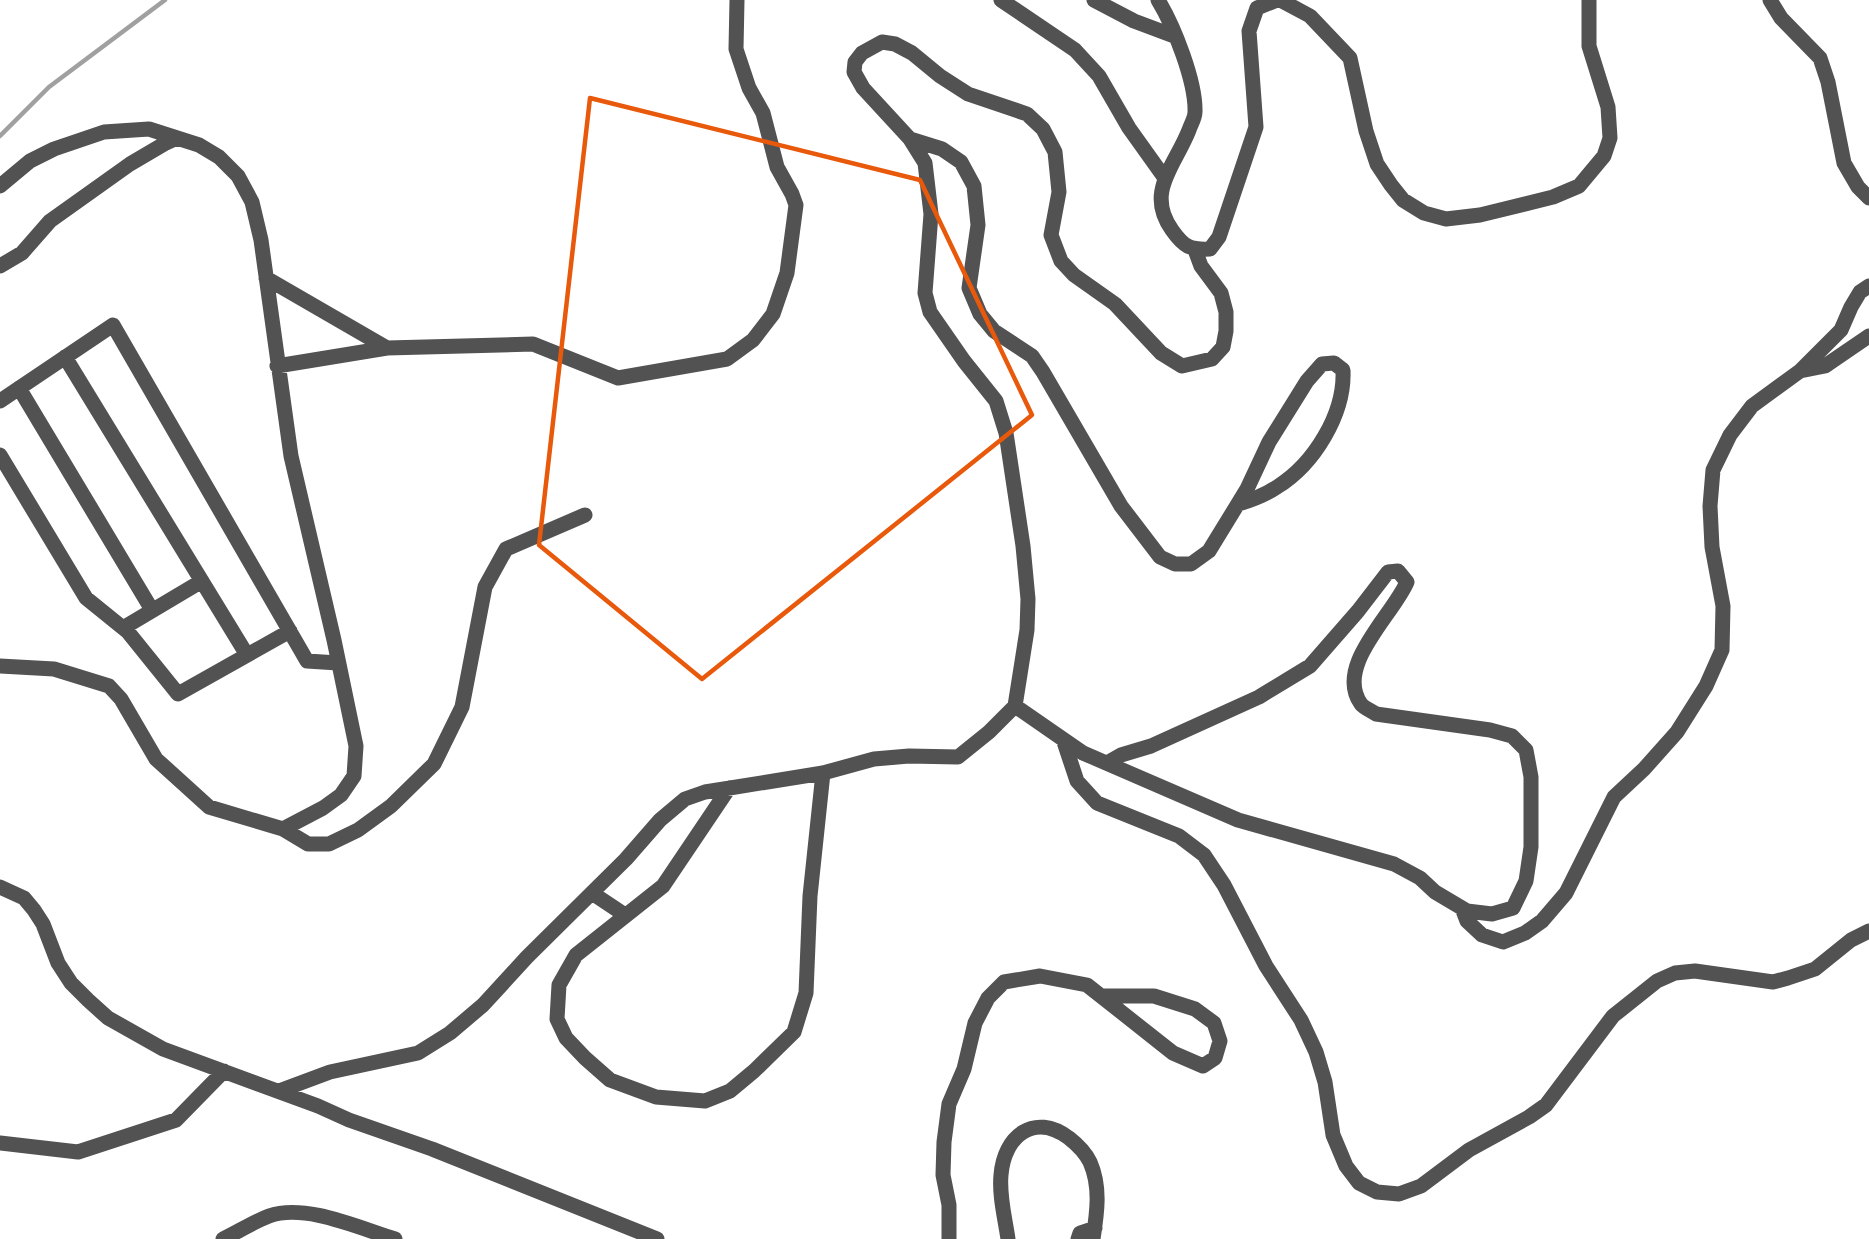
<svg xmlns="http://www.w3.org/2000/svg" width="1869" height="1239" font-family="'Varela Round',sans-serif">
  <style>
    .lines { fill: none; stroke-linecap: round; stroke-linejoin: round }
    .stream { stroke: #a0a0a0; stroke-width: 4.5 }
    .minor { stroke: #525252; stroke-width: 15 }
    .marked { fill: none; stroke: #e8590c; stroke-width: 4.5; stroke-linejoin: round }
  </style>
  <rect width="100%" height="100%" fill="#fff"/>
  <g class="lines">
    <path class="stream" d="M 0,136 L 49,87 L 165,0"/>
    <path class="minor" d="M 1001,0 L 1075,50 L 1099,76 L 1129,128 L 1164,177
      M 1094,0 L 1134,21 L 1174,36
      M 1158,0 C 1174,26 1196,82 1195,112 C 1195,118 1191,124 1189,130 C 1175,166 1145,192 1172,230 C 1184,247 1190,250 1210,249 L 1219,237 L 1256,127 L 1249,31 L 1257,8 L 1277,0
      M 1280,0 L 1310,16 L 1350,58 L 1366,131 L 1377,164 L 1391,185 L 1403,200 L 1424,213 L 1446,219 L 1480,215 L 1553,197 L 1579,186 L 1604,156 L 1610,138 L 1608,107 L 1589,46 L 1589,0
      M 1770,0 L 1781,18 L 1820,58 L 1828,82 L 1844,163 L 1858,187 L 1869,198
      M 910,139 L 942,149 L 961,162 L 974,186 L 978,225 L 969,288 L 980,314 L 994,331 L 1032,356 L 1043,372 L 1121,506 L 1160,557 L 1175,564 L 1191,564 L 1209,551 L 1247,489 L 1269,442 L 1307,381 L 1322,364 L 1334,363 L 1343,370 C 1345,414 1314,464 1277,487 C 1265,495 1252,500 1238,504
      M 0,186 L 30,161 L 54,149 L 104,132 L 149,129 L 199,145 L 219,157 L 238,176 L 252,202 L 261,240 L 291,456 L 334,640 L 356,746 L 354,776 L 341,795 L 323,808 L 283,829
      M 0,266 L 22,253 L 50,221 L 130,164 L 164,144 L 177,138
      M 266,278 L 387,348
      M 65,357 L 247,655
      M 277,366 L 387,348 L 533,344 L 618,378 L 727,359 L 753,340 L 773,314 L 787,273 L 796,205 L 792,194 L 777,167 L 763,113 L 749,88 L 736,49 L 737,0
      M 1800,371 L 1841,330 L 1851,307 L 1860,292 L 1869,286
      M 19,388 L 152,610
      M 0,401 L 113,325 L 307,661 L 338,663
      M 0,455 L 86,598 L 128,632 L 178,694 L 290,631
      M 123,628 L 202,581
      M 0,666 L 54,669 L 109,686 L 121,699 L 156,759 L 209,807 L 283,829 L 308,844 L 329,844 L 358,830 L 391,806 L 434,764 L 462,707 L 485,587 L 506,549 L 585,515
      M 1015,706 L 1083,753 L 1238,820 L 1394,864 L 1420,878 L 1435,892 L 1467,911 L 1492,914 L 1513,908 L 1526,881 L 1531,847 L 1531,777 L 1526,750 L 1512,736 L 1490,730 L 1376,714 C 1372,711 1364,708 1361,704 C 1334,666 1393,615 1407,582 L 1398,571 L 1388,572 L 1358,611 L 1310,666 L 1259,697 L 1151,746 L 1121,755 L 1107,763
      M 1063,739 L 1077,781 L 1097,803 L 1179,836 L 1204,855 L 1224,885 L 1266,966 L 1301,1020 L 1316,1052 L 1325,1082 L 1333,1135 L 1346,1166 L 1359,1183 L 1377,1192 L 1399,1194 L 1421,1186 L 1469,1150 L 1529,1117 L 1546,1105 L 1613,1016 L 1657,981 L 1675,973 L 1695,971 L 1773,982 L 1788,978 L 1815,969 L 1851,940 L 1869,931
      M 729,788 L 663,886 L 576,955 L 559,985 L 557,1019 L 566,1038 L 585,1058 L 610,1080 L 656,1097 L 705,1101 L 730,1091 L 754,1071 L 794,1032 L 806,993 L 810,896 L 823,773
      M 0,887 L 24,898 L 34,910 L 43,924 L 58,963 L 71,983 L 88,1000 L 108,1018 L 163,1049 L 318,1106 L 349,1120 L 432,1149 L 657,1239
      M 592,893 L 625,915
      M 1462,908 L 1467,921 L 1482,935 L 1503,942 L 1525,933 L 1542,921 L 1566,893 L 1614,797 L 1644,769 L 1677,732 L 1706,686 L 1722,650 L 1723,606 L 1712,547 L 1710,506 L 1713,470 L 1730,435 L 1752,406 L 1800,371 L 1825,366 L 1869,336
      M 279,1091 L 330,1072 L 418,1053 L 450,1033 L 483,1005 L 527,957 L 626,859 L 660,820 L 685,799 L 705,792 L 823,773 L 874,759 L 909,756 L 958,757 L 989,732 L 1015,706 L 1027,630 L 1028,599 L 1023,546 L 1006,433 L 996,401 L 964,361 L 930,312 L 925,293 L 931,214 L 925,163 L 910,139 L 863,88 L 854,72 L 855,62 L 862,53 L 882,42 L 895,44 L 912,53 L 940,76 L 968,94 L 1027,114 L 1043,129 L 1055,152 L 1059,192 L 1051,235 L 1061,261 L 1074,275 L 1115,304 L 1161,353 L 1182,366 L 1212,359 L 1223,347 L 1226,331 L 1226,312 L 1221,293 L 1201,266 L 1195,250
      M 0,1143 L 78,1152 L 176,1120 L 224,1071
      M 223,1239 C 238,1232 253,1222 269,1216 C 305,1203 359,1228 395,1239
      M 949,1239 L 949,1205 L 943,1175 L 944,1142 L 949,1104 L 964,1069 L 975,1023 L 988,998 L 1004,982 L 1040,976 L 1087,985 L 1173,1053 L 1203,1066 L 1215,1058 L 1220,1041 L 1214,1023 L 1195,1009 L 1154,996 L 1102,996
      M 1008,1239 C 1005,1218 999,1196 1001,1175 C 1004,1136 1034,1112 1069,1138 C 1078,1145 1085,1152 1090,1162 C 1101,1187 1097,1213 1093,1239
      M 1078,1239 L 1080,1233 L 1095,1228"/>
  </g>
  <path class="marked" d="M 590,98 L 920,180 L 1032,415 L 702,679 L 539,545 Z"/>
</svg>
